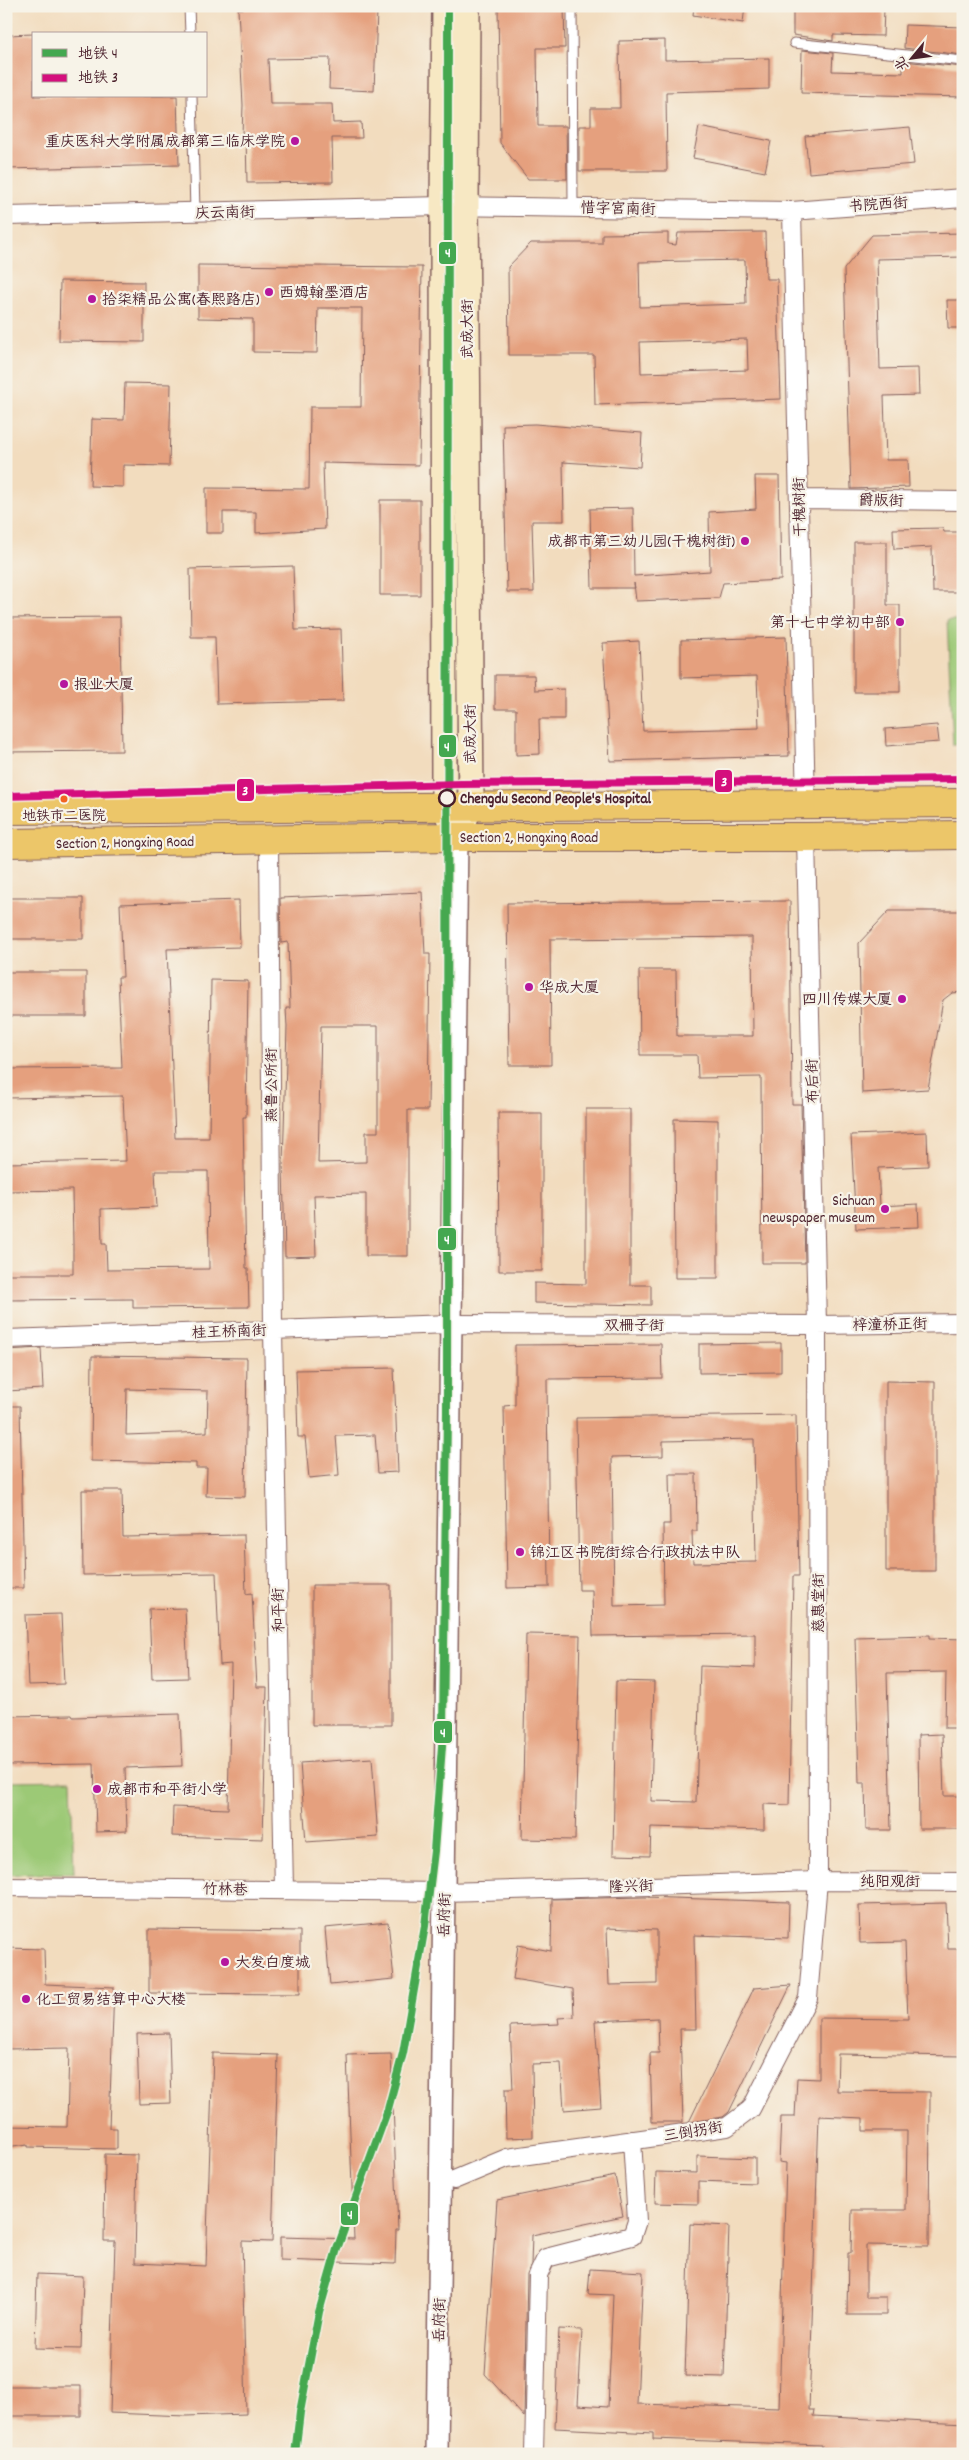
<svg xmlns="http://www.w3.org/2000/svg" width="969" height="2460" font-family="Dekko,'LXGW WenKai TC',sans-serif">
  <style>
    .green { fill: #9cc976; stroke: #737450 }
    .building { fill: #e5a07e; fill-rule: evenodd }
    .lines { fill: none; stroke-linecap: round; stroke-linejoin: round }
    .service-casing { stroke: #85615e; stroke-width: 11 }
    .minor-casing { stroke: #85615e; stroke-width: 20 }
    .tertiary-casing { stroke: #85615e; stroke-width: 24 }
    .secondary-casing { stroke: #85615e; stroke-width: 28 }
    .primary-casing { stroke: #85615e; stroke-width: 30 }
    .service { stroke: #fff; stroke-width: 9 }
    .minor { stroke: #fff; stroke-width: 18 }
    .tertiary { stroke: #fff; stroke-width: 21 }
    .secondary { stroke: #f7e8c3; stroke-width: 25 }
    .primary { stroke: #ecc669; stroke-width: 28 }
    .metro-1-casing { stroke: #f7f3e8; stroke-width: 11 }
    .metro-2-casing { stroke: #f7f3e8; stroke-width: 11 }
    .metro-1 { stroke: #44a850; stroke-width: 8 }
    .metro-2 { stroke: #d40f7d; stroke-width: 8 }
    .poi-dot { fill: #b5179e; stroke: #f7f3e8; stroke-width: 2 }
    .stop-dot { fill: #f7f3e8; stroke: #4a1f2b; stroke-width: 2.5 }
    .bus-dot { fill: #f26522; stroke: #f7f3e8; stroke-width: 2 }
    .labels { text-anchor: middle; stroke-width: 4.5; stroke-linejoin: round; paint-order: stroke }
    .bus-label { font-size: 14px; fill: #4a1f2b; stroke: #f7f3e8 }
    .poi-label { font-size: 15px; fill: #4a1f2b; stroke: #f7f3e8; text-anchor: start }
    .street-label { font-size: 15px; fill: #4a1f2b; stroke: #f7f3e8 }
    .stop-label { font-size: 15px; font-weight: bold; fill: #4a1f2b; stroke: #f7f3e8; text-anchor: start }
    .line-badge { stroke: #f7f3e8; stroke-width: 2 }
    .badge-label { font-size: 14px; text-anchor: middle; font-weight: bold; fill: #fff }
  </style>
  <rect width="100%" height="100%" fill="#f7f3e8"/>
  <filter id="ink" filterUnits="userSpaceOnUse"><feTurbulence type="fractalNoise" baseFrequency=".02" numOctaves="2"/><feDisplacementMap in="SourceGraphic" scale="10" xChannelSelector="R" yChannelSelector="G"/><feConvolveMatrix kernelMatrix="1 2 1 2 8 2 1 2 1" color-interpolation-filters="sRGB"/></filter>
  <filter id="wash" filterUnits="userSpaceOnUse"><feTurbulence type="fractalNoise" baseFrequency=".0096" numOctaves="4" result="noise"/><feDisplacementMap in="SourceGraphic" scale="20" xChannelSelector="R" yChannelSelector="G"/><feGaussianBlur stdDeviation="1.12" result="paint"/><feColorMatrix in="noise" values="0 0 0 0 0 0 0 0 0 0 0 0 0 0 0 0 0 1.4 0 .05"/><feComposite in="paint" operator="in"/></filter>
  <g filter="url(#wash)">
    <rect width="100%" height="100%" fill="#f2dcbe"/>
    <path class="green" d="M 963,620 L 963,744 L 953,745 L 947,620 Z
      M 71,1780 L 74,1873 L 6,1875 L 6,1781 Z"/>
    <g id="blocks">
      <path class="building" d="M 280,6 L 323,6 L 323,10 L 377,11 L 374,91 L 329,89 L 330,58 L 268,59 L 270,104 L 332,104 L 333,123 L 361,122 L 362,138 L 332,138 L 333,182 L 247,183 L 246,135 L 242,135 L 243,105 L 238,9 Z
        M 498,6 L 564,6 L 565,48 L 537,48 L 538,126 L 566,126 L 567,179 L 528,179 L 500,143 Z
        M 694,6 L 745,6 L 743,23 L 693,15 Z
        M 793,8 L 884,9 L 883,36 L 833,35 L 833,41 L 793,35 Z
        M 905,25 L 963,27 L 963,55 L 904,48 Z
        M 34,34 L 34,96 L 177,96 L 179,165 L 6,169 L 6,35 Z
        M 665,40 L 665,60 L 769,58 L 769,89 L 666,92 L 667,171 L 579,171 L 579,126 L 591,126 L 591,108 L 620,108 L 619,41 Z
        M 802,50 L 833,53 L 832,71 L 903,73 L 903,61 L 963,67 L 963,97 L 801,93 Z
        M 699,127 L 771,141 L 765,172 L 693,158 Z
        M 910,127 L 914,164 L 809,173 L 805,136 Z
        M 765,232 L 766,279 L 777,279 L 781,399 L 595,405 L 594,355 L 509,355 L 508,267 L 531,243 L 602,243 L 602,234 L 668,233 L 668,244 L 676,245 L 678,233 ZM 745,260 L 746,304 L 640,307 L 639,262 ZM 747,339 L 748,370 L 641,373 L 640,342 Z
        M 963,233 L 963,257 L 877,259 L 880,369 L 918,368 L 919,395 L 884,396 L 886,460 L 908,460 L 909,487 L 851,489 L 844,269 L 872,235 Z
        M 198,265 L 422,267 L 419,465 L 323,463 L 325,529 L 256,533 L 256,512 L 223,512 L 223,533 L 206,533 L 206,488 L 309,489 L 310,407 L 361,407 L 362,308 L 318,308 L 317,353 L 253,352 L 253,319 L 198,318 Z
        M 60,281 L 144,282 L 144,342 L 59,341 Z
        M 947,300 L 963,300 L 963,328 L 948,328 Z
        M 125,383 L 171,384 L 169,466 L 123,465 L 123,487 L 90,486 L 92,419 L 124,420 Z
        M 535,424 L 642,433 L 640,467 L 563,462 L 564,521 L 532,521 L 534,592 L 507,592 L 503,425 Z
        M 755,476 L 779,476 L 781,580 L 723,583 L 719,598 L 636,601 L 634,583 L 635,588 L 592,588 L 590,509 L 633,508 L 634,576 L 710,571 L 709,512 L 756,509 Z
        M 380,500 L 420,500 L 420,595 L 380,595 Z
        M 943,528 L 944,532 L 963,532 L 963,592 L 933,592 L 932,547 L 894,549 L 893,529 Z
        M 854,542 L 887,542 L 887,605 L 900,605 L 900,692 L 854,692 Z
        M 293,566 L 295,630 L 341,629 L 343,701 L 217,704 L 215,637 L 191,637 L 190,569 Z
        M 120,617 L 122,751 L 6,752 L 6,618 Z
        M 786,637 L 789,756 L 610,761 L 603,643 L 639,641 L 643,731 L 759,728 L 757,676 L 681,678 L 681,640 Z
        M 495,675 L 534,675 L 535,690 L 564,689 L 564,719 L 539,719 L 540,754 L 516,755 L 516,709 L 495,709 Z
        M 937,725 L 939,742 L 886,746 L 885,729 Z
        M 422,892 L 425,954 L 430,954 L 428,1110 L 408,1110 L 408,1256 L 366,1256 L 366,1194 L 314,1195 L 316,1256 L 285,1257 L 283,1164 L 287,1027 L 286,1008 L 290,1008 L 288,942 L 281,943 L 280,898 ZM 321,1026 L 378,1026 L 378,1132 L 366,1132 L 366,1162 L 318,1163 Z
        M 6,898 L 83,898 L 83,939 L 6,939 Z
        M 239,900 L 240,947 L 167,949 L 175,1138 L 209,1138 L 211,980 L 248,981 L 246,1117 L 243,1117 L 246,1268 L 248,1268 L 249,1307 L 133,1308 L 133,1299 L 6,1300 L 6,1274 L 73,1274 L 73,1244 L 72,1190 L 6,1191 L 6,1163 L 126,1161 L 123,1096 L 6,1098 L 6,1069 L 122,1068 L 118,977 L 123,977 L 120,904 ZM 155,1171 L 208,1171 L 209,1269 L 107,1270 L 106,1244 L 102,1244 L 101,1209 L 157,1207 Z
        M 790,901 L 792,1104 L 801,1104 L 805,1263 L 762,1263 L 761,1077 L 698,1078 L 697,1055 L 640,1055 L 639,970 L 676,970 L 677,1036 L 753,1036 L 752,937 L 550,939 L 551,1065 L 509,1065 L 507,903 Z
        M 889,911 L 963,911 L 963,992 L 952,993 L 943,1000 L 928,1089 L 862,1093 L 859,943 Z
        M 6,972 L 86,972 L 86,1016 L 6,1016 Z
        M 586,1109 L 630,1109 L 630,1285 L 651,1285 L 651,1305 L 534,1303 L 534,1283 L 586,1284 Z
        M 498,1113 L 542,1113 L 542,1271 L 499,1271 Z
        M 674,1119 L 718,1120 L 718,1278 L 675,1278 Z
        M 927,1132 L 928,1166 L 878,1168 L 880,1206 L 918,1204 L 919,1227 L 856,1229 L 851,1135 Z
        M 781,1343 L 781,1372 L 699,1373 L 699,1344 Z
        M 661,1344 L 662,1378 L 547,1379 L 549,1587 L 507,1588 L 504,1406 L 515,1405 L 515,1345 Z
        M 41,1348 L 43,1389 L 6,1391 L 6,1350 Z
        M 92,1356 L 247,1358 L 245,1497 L 206,1496 L 207,1468 L 196,1468 L 196,1463 L 91,1461 ZM 127,1389 L 208,1391 L 207,1432 L 126,1435 Z
        M 394,1368 L 398,1472 L 378,1473 L 375,1435 L 336,1436 L 339,1475 L 309,1478 L 305,1437 L 298,1437 L 296,1370 Z
        M 886,1381 L 935,1382 L 935,1571 L 886,1571 Z
        M 6,1406 L 20,1406 L 24,1588 L 6,1588 Z
        M 796,1415 L 799,1576 L 793,1576 L 789,1805 L 764,1804 L 764,1830 L 651,1827 L 650,1856 L 613,1855 L 616,1681 L 654,1682 L 651,1801 L 696,1802 L 700,1666 L 755,1668 L 755,1634 L 593,1636 L 592,1590 L 579,1590 L 576,1418 ZM 754,1439 L 756,1562 L 693,1563 L 692,1531 L 697,1531 L 696,1474 L 669,1474 L 670,1524 L 663,1524 L 664,1605 L 614,1606 L 612,1457 L 663,1456 L 663,1441 Z
        M 82,1490 L 122,1490 L 123,1537 L 244,1535 L 246,1594 L 252,1593 L 257,1687 L 267,1687 L 263,1839 L 172,1836 L 173,1807 L 228,1809 L 231,1664 L 220,1665 L 216,1573 L 83,1575 Z
        M 312,1585 L 391,1585 L 391,1725 L 312,1725 Z
        M 185,1608 L 188,1678 L 152,1679 L 149,1609 Z
        M 61,1614 L 64,1684 L 28,1685 L 25,1615 Z
        M 526,1634 L 580,1635 L 575,1840 L 522,1839 Z
        M 930,1635 L 930,1638 L 963,1639 L 963,1728 L 945,1728 L 946,1672 L 887,1673 L 891,1830 L 866,1830 L 865,1783 L 859,1783 L 855,1637 Z
        M 180,1714 L 182,1766 L 125,1768 L 127,1831 L 96,1832 L 94,1764 L 6,1765 L 6,1716 L 72,1715 L 73,1717 Z
        M 942,1734 L 944,1796 L 963,1796 L 963,1829 L 919,1829 L 918,1735 Z
        M 372,1758 L 378,1837 L 306,1842 L 300,1763 Z
        M 644,1897 L 789,1902 L 788,1938 L 694,1935 L 696,2029 L 680,2029 L 683,2122 L 652,2122 L 650,2053 L 659,2053 L 658,2018 L 595,2021 L 601,2107 L 564,2110 L 561,2063 L 532,2064 L 533,2137 L 506,2138 L 505,2089 L 513,2089 L 510,2026 L 559,2024 L 558,2018 L 574,2017 L 573,1989 L 513,1979 L 518,1945 L 551,1951 L 552,1899 ZM 607,1928 L 657,1930 L 657,1984 L 609,1985 Z
        M 946,1903 L 948,1949 L 963,1949 L 963,2056 L 838,2054 L 837,2091 L 930,2092 L 929,2246 L 866,2245 L 866,2297 L 886,2297 L 886,2315 L 847,2315 L 848,2253 L 851,2253 L 852,2210 L 906,2210 L 907,2131 L 863,2131 L 863,2118 L 819,2116 L 809,2410 L 814,2410 L 813,2416 L 963,2424 L 963,2454 L 822,2448 L 822,2445 L 653,2439 L 653,2433 L 555,2428 L 559,2329 L 582,2330 L 578,2405 L 608,2407 L 613,2295 L 588,2294 L 590,2269 L 643,2272 L 637,2404 L 779,2408 L 786,2163 L 779,2162 L 781,2117 L 795,2117 L 797,2078 L 819,2079 L 819,2018 L 908,2019 L 905,1942 L 860,1943 L 859,1905 Z
        M 388,1922 L 394,1979 L 330,1985 L 325,1928 Z
        M 149,1929 L 300,1931 L 300,1994 L 149,1993 Z
        M 6,1948 L 44,1949 L 45,1984 L 114,1987 L 109,2128 L 117,2128 L 117,2149 L 28,2147 L 28,2144 L 6,2147 L 6,2126 L 67,2127 L 69,2048 L 6,2049 Z
        M 791,1985 L 729,2112 L 723,2117 L 689,2122 L 754,1988 Z
        M 169,2033 L 171,2103 L 139,2104 L 137,2034 Z
        M 213,2053 L 278,2055 L 272,2242 L 242,2241 L 246,2414 L 186,2416 L 110,2413 L 115,2241 L 104,2241 L 105,2154 L 137,2155 L 135,2263 L 206,2266 Z
        M 391,2054 L 398,2230 L 396,2230 L 395,2264 L 280,2260 L 280,2237 L 354,2239 L 347,2055 Z
        M 697,2156 L 755,2158 L 755,2183 L 698,2181 L 698,2204 L 655,2203 L 656,2172 L 697,2173 Z
        M 615,2176 L 623,2216 L 532,2235 L 531,2265 L 527,2275 L 524,2417 L 485,2374 L 497,2200 Z
        M 690,2224 L 729,2226 L 724,2377 L 685,2376 Z
        M 37,2274 L 83,2276 L 81,2349 L 35,2348 Z
        M 6,2386 L 81,2386 L 81,2416 L 6,2416 Z"/>
    </g>
  </g>
  <g filter="url(#ink)">
    <use href="#blocks" fill-opacity="0" stroke="#85615e" stroke-width="1"/>
    <g class="lines">
      <g class="service-casing">
        <path id="service" d="M 189,6 L 190,34
          M 572,6 L 573,208
          M 794,43 L 963,61
          M 192,96 L 195,212"/>
      </g>
      <g class="minor-casing">
        <path id="minor" d="M 792,211 L 806,804
          M 6,216 L 443,206 L 792,211 L 963,198
          M 799,499 L 963,501
          M 269,841 L 273,1330 L 284,1890
          M 6,1339 L 451,1324 L 817,1325 L 963,1323
          M 6,1887 L 444,1892 L 818,1881 L 963,1882
          M 454,2180 L 507,2158 L 727,2127 L 751,2109 L 808,1998 L 818,1881 L 817,1325 L 806,837
          M 534,2454 L 538,2275 L 546,2258 L 632,2236 L 637,2221 L 632,2140"/>
      </g>
      <g class="tertiary-casing">
        <path id="tertiary" d="M 437,2454 L 457,837"/>
      </g>
      <g class="secondary-casing">
        <path id="secondary" d="M 445,6 L 443,206 L 444,805 L 452,825
          M 457,837 L 471,805 L 466,206 L 467,6"/>
      </g>
      <g class="primary-casing">
        <path id="primary" d="M 6,810 L 963,803
          M 6,843 L 457,837 L 806,837 L 963,835"/>
      </g>
      <use href="#service" class="service"/>
      <use href="#minor" class="minor"/>
      <use href="#tertiary" class="tertiary"/>
      <use href="#secondary" class="secondary"/>
      <use href="#primary" class="primary"/>
      <g class="metro-1-casing">
        <path id="metro-1" d="M 295,2454 L 300,2412 L 319,2312 L 337,2249 L 388,2109 L 403,2053 L 425,1926 L 434,1851 L 443,1733 L 447,1412 L 448,6"/>
      </g>
      <g class="metro-2-casing">
        <path id="metro-2" d="M 6,796 L 461,784 L 963,779"/>
      </g>
      <use href="#metro-1" class="metro-1"/>
      <use href="#metro-2" class="metro-2"/>
    </g>
  </g>
  <g class="poi-dot">
    <circle cx="295" cy="141" r="5"/>
    <circle cx="269" cy="292" r="5"/>
    <circle cx="92" cy="299" r="5"/>
    <circle cx="745" cy="541" r="5"/>
    <circle cx="900" cy="622" r="5"/>
    <circle cx="64" cy="684" r="5"/>
    <circle cx="529" cy="987" r="5"/>
    <circle cx="902" cy="999" r="5"/>
    <circle cx="885" cy="1209" r="5"/>
    <circle cx="520" cy="1552" r="5"/>
    <circle cx="97" cy="1789" r="5"/>
    <circle cx="225" cy="1962" r="5"/>
    <circle cx="26" cy="1999" r="5"/>
  </g>
  <circle class="stop-dot" cx="447" cy="798" r="8"/>
  <circle class="bus-dot" cx="64" cy="799" r="4.5"/>
  <g class="labels">
    <g class="bus-label">
      <text x="64" y="820">地铁市二医院</text>
    </g>
    <g class="poi-label">
      <text x="285" y="146" text-anchor="end">重庆医科大学附属成都第三临床学院</text>
      <text x="279" y="297">西姆翰墨酒店</text>
      <text x="102" y="304">拾柒精品公寓(春熙路店)</text>
      <text x="735" y="546" text-anchor="end">成都市第三幼儿园(干槐树街)</text>
      <text x="890" y="627" text-anchor="end">第十七中学初中部</text>
      <text x="74" y="689">报业大厦</text>
      <text x="539" y="992">华成大厦</text>
      <text x="892" y="1004" text-anchor="end">四川传媒大厦</text>
      <text x="875" y="1205" text-anchor="end">Sichuan<tspan x="875" dy="17">newspaper museum</tspan></text>
      <text x="530" y="1557">锦江区书院街综合行政执法中队</text>
      <text x="107" y="1794">成都市和平街小学</text>
      <text x="235" y="1967">大发白度城</text>
      <text x="36" y="2004">化工贸易结算中心大楼</text>
    </g>
    <g class="street-label">
      <text transform="translate(878 204) rotate(-4)" y="5">书院西街</text>
      <text transform="translate(618 208) rotate(1)" y="5">惜字宫南街</text>
      <text transform="translate(225 212) rotate(-1)" y="5">庆云南街</text>
      <text transform="translate(467 329) rotate(-90)" y="5">武成大街</text>
      <text transform="translate(881 500) rotate(1)" y="5">爵版街</text>
      <text transform="translate(799 507) rotate(-91)" y="5">干槐树街</text>
      <text transform="translate(470 734) rotate(-90)" y="5">武成大街</text>
      <text x="529" y="842">Section 2, Hongxing Road</text>
      <text transform="translate(125 842) rotate(-1)" y="5">Section 2, Hongxing Road</text>
      <text transform="translate(812 1081) rotate(-91)" y="5">布后街</text>
      <text transform="translate(271 1085) rotate(-90)" y="5">燕鲁公所街</text>
      <text transform="translate(890 1324) rotate(-1)" y="5">梓潼桥正街</text>
      <text x="634" y="1330">双栅子街</text>
      <text transform="translate(229 1331) rotate(-2)" y="5">桂王桥南街</text>
      <text transform="translate(818 1603) rotate(-90)" y="5">慈惠堂街</text>
      <text transform="translate(278 1610) rotate(-91)" y="5">和平街</text>
      <text x="890" y="1886">纯阳观街</text>
      <text transform="translate(631 1886) rotate(-2)" y="5">隆兴街</text>
      <text transform="translate(225 1889) rotate(1)" y="5">竹林巷</text>
      <text transform="translate(444 1915) rotate(-89)" y="5">岳府街</text>
      <text transform="translate(693 2131) rotate(-9)" y="5">三倒拐街</text>
      <text transform="translate(439 2320) rotate(-89)" y="5">岳府街</text>
    </g>
    <g class="stop-label">
      <text x="460" y="803">Chengdu Second People's Hospital</text>
    </g>
  </g>
  <g class="line-badge">
    <rect x="438" y="241" width="19" height="24" rx="5" fill="#44a850"/>
    <rect x="438" y="734" width="19" height="24" rx="5" fill="#44a850"/>
    <rect x="714" y="769" width="19" height="24" rx="5" fill="#d40f7d"/>
    <rect x="236" y="778" width="19" height="24" rx="5" fill="#d40f7d"/>
    <rect x="437" y="1227" width="20" height="24" rx="5" fill="#44a850"/>
    <rect x="433" y="1720" width="20" height="24" rx="5" fill="#44a850"/>
    <rect x="340" y="2202" width="19" height="24" rx="5" fill="#44a850"/>
  </g>
  <g class="badge-label">
    <text x="448" y="257">4</text>
    <text x="447" y="751">4</text>
    <text x="724" y="786">3</text>
    <text x="245" y="795">3</text>
    <text x="447" y="1244">4</text>
    <text x="443" y="1737">4</text>
    <text x="350" y="2219">4</text>
  </g>
  <rect width="969" height="2460" fill="none" stroke="#f7f3e8" stroke-width="25"/>
  <rect x="32" y="32" width="175" height="65" fill="#f7f3e8" stroke="#b29e9c"/>
  <rect x="42" y="49" width="25" height="8" fill="#44a850" stroke="#b29e9c"/>
  <text x="78" y="58" font-size="15" fill="#4a1f2b">地铁 4</text>
  <rect x="42" y="74" width="25" height="8" fill="#d40f7d" stroke="#b29e9c"/>
  <text x="78" y="82" font-size="15" fill="#4a1f2b">地铁 3</text>
  <g transform="translate(912 58) rotate(241)" stroke="#f7f3e8" stroke-width="4" paint-order="stroke">
  <path d="M0-4L9 19L0 12L-9 19Z" fill="#4a1f2b"/>
  <text y="-8" font-size="14" font-weight="bold" text-anchor="middle" fill="#4a1f2b">北</text>
  </g>
</svg>
